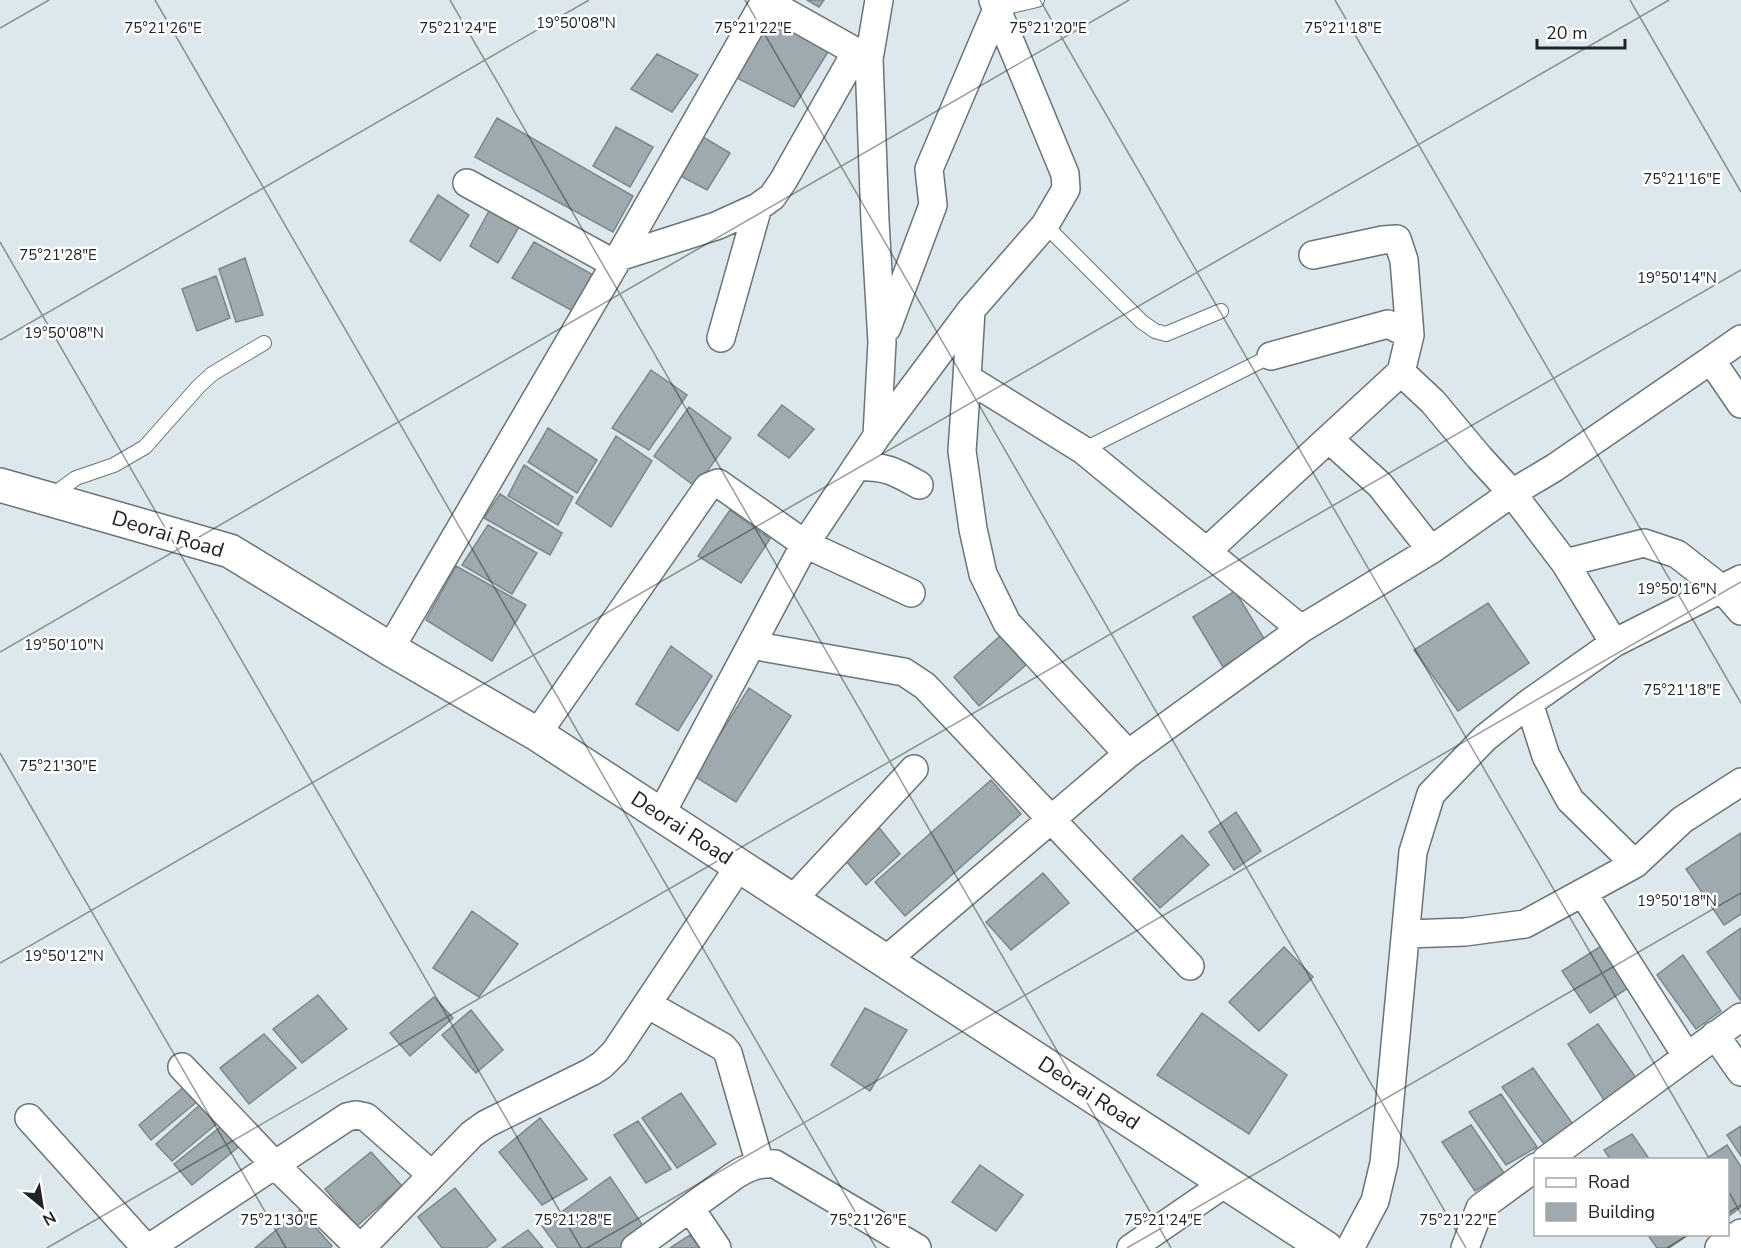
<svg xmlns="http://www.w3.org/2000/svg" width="1741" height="1248" font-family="'Nunito Sans',sans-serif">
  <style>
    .building { fill: #9faaae; stroke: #7c878b; stroke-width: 1.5 }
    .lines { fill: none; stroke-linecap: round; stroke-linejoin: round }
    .lane-casing { stroke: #6a7478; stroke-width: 16 }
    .street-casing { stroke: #6a7478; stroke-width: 30 }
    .secondary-casing { stroke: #6a7478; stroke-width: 36 }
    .lane { stroke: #fff; stroke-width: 14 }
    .street { stroke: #fff; stroke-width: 27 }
    .secondary { stroke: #fff; stroke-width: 33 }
    .ticks { fill: none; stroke: #202426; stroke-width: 1.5; stroke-opacity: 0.45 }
    .labels { text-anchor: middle; stroke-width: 5; stroke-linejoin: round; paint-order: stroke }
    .street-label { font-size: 21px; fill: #202426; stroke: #fff }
    .ticks-label { font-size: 15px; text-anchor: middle; fill: #202426; stroke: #fff; stroke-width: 5; stroke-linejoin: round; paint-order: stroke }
  </style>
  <rect width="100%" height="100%" fill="#dce8ec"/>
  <path class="building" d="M 807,0 L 824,0 L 819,7 Z
    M 767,12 L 831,47 L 794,107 L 731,75 Z
    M 657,54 L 698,75 L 672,112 L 631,89 Z
    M 497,118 L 633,196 L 613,232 L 475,157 Z
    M 616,127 L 653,147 L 630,187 L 593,166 Z
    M 698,134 L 730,153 L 707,190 L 675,173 Z
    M 438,195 L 469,215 L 440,261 L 410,241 Z
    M 490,209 L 519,227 L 498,263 L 470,246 Z
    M 534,242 L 595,276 L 573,311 L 512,278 Z
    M 245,258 L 263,315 L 236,322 L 219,269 Z
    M 216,276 L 230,318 L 197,331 L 182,289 Z
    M 651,370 L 687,395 L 649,450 L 612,428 Z
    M 782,405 L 814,429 L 789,458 L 758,435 Z
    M 689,407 L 731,438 L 696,487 L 654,456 Z
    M 548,428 L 597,460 L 577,493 L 528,462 Z
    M 616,436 L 652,461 L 611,527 L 576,503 Z
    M 524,465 L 573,497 L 558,525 L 508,496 Z
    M 500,494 L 562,533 L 550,555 L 484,518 Z
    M 730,510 L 770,539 L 741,583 L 698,556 Z
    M 488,525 L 537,553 L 512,594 L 462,565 Z
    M 456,566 L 526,605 L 492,661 L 426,620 Z
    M 1235,591 L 1265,640 L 1223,667 L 1193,617 Z
    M 1488,603 L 1529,663 L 1458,711 L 1414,650 Z
    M 1000,636 L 1026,665 L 979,706 L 954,677 Z
    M 671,646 L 712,676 L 678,731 L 636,704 Z
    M 749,688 L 791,716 L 736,802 L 694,776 Z
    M 991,780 L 1021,814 L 905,916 L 875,882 Z
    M 1236,812 L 1261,851 L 1234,870 L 1209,832 Z
    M 877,825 L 900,854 L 866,885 L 842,856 Z
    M 1741,833 L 1741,914 L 1724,925 L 1686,869 Z
    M 1182,835 L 1209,865 L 1160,908 L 1133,879 Z
    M 1043,873 L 1069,903 L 1011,950 L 986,922 Z
    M 472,911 L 518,944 L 479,997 L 433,968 Z
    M 1741,928 L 1741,1001 L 1707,952 Z
    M 1601,946 L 1628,988 L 1590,1013 L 1562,971 Z
    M 1284,947 L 1313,977 L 1259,1031 L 1229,1002 Z
    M 1683,955 L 1721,1011 L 1696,1029 L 1657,975 Z
    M 318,995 L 347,1029 L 302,1063 L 273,1029 Z
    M 434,997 L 453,1018 L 410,1056 L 390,1033 Z
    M 865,1008 L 907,1030 L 870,1091 L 831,1065 Z
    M 471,1010 L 503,1050 L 476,1073 L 442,1035 Z
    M 1202,1013 L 1287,1075 L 1249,1134 L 1157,1075 Z
    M 1598,1024 L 1639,1082 L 1606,1103 L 1568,1044 Z
    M 264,1034 L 296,1068 L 249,1104 L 220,1068 Z
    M 1533,1068 L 1577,1130 L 1547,1148 L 1502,1087 Z
    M 185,1086 L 199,1100 L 151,1140 L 139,1125 Z
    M 681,1093 L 716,1144 L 677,1168 L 642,1118 Z
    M 1501,1094 L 1537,1147 L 1506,1165 L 1469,1112 Z
    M 203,1102 L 219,1122 L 172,1161 L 156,1144 Z
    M 540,1118 L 587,1179 L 542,1205 L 499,1152 Z
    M 638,1121 L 671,1169 L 646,1183 L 614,1135 Z
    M 224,1124 L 241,1145 L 192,1185 L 174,1164 Z
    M 1471,1125 L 1504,1173 L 1475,1191 L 1442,1142 Z
    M 1741,1126 L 1741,1156 L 1727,1135 Z
    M 1632,1134 L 1650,1160 L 1611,1160 L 1604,1150 Z
    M 1727,1145 L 1741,1167 L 1741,1207 L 1730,1215 L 1728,1211 L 1728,1160 L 1704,1160 Z
    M 371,1152 L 402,1186 L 357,1226 L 325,1189 Z
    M 980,1165 L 1023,1195 L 996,1231 L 952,1202 Z
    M 610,1177 L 646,1230 L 620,1248 L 558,1248 L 542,1226 Z
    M 455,1188 L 496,1240 L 486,1248 L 442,1248 L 418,1217 Z
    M 300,1210 L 332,1246 L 330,1248 L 255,1248 Z
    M 528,1230 L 543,1248 L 502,1248 Z
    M 1647,1234 L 1689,1234 L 1669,1248 L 1657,1248 Z
    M 690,1235 L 700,1248 L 670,1248 Z"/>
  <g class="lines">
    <g class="lane-casing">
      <path id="lane" d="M 997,9 L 1037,0
        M 1045,225 L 1142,322 L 1155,331 L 1166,334 L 1221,311
        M 1083,450 L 1271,356
        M 50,497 L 76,478 L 114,465 L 145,447 L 198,387 L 212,374 L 264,343"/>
    </g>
    <g class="street-casing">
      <path id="street" d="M 467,183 L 615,264
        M 1313,255 L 1383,240 L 1397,239 L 1404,260 L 1410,335
        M 619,257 L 716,226 L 758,207 L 772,197 L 783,181 L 856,52
        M 971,310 L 967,378 L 1083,450 L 1301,629
        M 887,328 L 933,205 L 929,169 L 997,9
        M 721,338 L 758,207
        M 1711,360 L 1741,339
        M 1401,372 L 1433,402 L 1479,457 L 1512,493 L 1565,563 L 1614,643
        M 967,378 L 962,451 L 973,529 L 983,574 L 1007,623 L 1128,754
        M 877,436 L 882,342 L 875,221 L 869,59 L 879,0
        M 1329,439 L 1380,485 L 1431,550
        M 856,467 C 884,465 896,472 919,485
        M 1207,551 L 1401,372 L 1410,335 L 1388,324 L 1271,356
        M 1565,563 L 1644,543 L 1677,554 L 1722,589 L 1741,611
        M 751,645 L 904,672 L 925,686 L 1190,966
        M 390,649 L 619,257 L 761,8 L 771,4 L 869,59
        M 1529,703 L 1546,756 L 1570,800 L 1635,864
        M 537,734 L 708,487 L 718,483 L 805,544 L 911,593
        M 661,814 L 805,544 L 877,436 L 971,310 L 1045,225 L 1066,189 L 1065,174 L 993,0
        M 1583,893 L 1686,1055
        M 793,899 L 914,769
        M 1406,934 L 1465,932 L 1525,924 L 1635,864 L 1682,820 L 1741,782
        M 886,960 L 1128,754 L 1301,629 L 1431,550 L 1512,493 L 1554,468 L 1711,360 L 1741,404
        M 647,1004 L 723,1047 L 728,1053 L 760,1164
        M 1715,1035 L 1741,1072
        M 182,1067 L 275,1165 L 360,1248
        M 29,1118 L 146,1248
        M 1546,1160 L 1741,1017
        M 690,1208 L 717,1248
        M 149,1248 L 347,1117 L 356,1115 L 366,1117 L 432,1175
        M 361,1248 L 472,1134 L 486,1124 L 591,1072 L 602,1065 L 615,1052 L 740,865
        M 635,1248 L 734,1176 C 748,1167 758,1163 775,1164 L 917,1248
        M 1131,1248 L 1227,1182
        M 1350,1248 L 1375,1201 L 1384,1163 L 1413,852 L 1431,794 L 1485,738 L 1529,703 L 1614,643 L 1741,579
        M 1465,1248 L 1480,1208 L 1536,1167
        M 1719,1248 L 1741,1233"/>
    </g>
    <g class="secondary-casing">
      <path id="secondary" d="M 0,485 L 230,551 L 390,649 L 537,734 L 1326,1248"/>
    </g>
    <use href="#lane" class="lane"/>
    <use href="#street" class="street"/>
    <use href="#secondary" class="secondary"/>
  </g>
  <path class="ticks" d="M 155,0 L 876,1248M 450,0 L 1171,1248M 745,0 L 1466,1248M 1040,0 L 1710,1160M 1335,0 L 1741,703M 1630,0 L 1741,192M 0,28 L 49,0M 0,242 L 581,1248M 0,340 L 589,0M 0,652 L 1129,0M 0,753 L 286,1248M 0,963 L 1669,0M 1728,1190 L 1741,1214M 1728,1213 L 1741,1205M 47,1248 L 1741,270M 587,1248 L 1741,582M 1127,1248 L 1741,893M 1667,1248 L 1690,1234"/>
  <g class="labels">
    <g class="street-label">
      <text transform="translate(168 534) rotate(17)" y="7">Deorai Road</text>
      <text transform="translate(682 828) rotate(33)" y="7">Deorai Road</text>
      <text transform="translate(1089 1093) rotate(33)" y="7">Deorai Road</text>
    </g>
  </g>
  <g class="ticks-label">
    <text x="576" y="28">19°50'08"N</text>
    <text x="163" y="33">75°21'26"E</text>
    <text x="753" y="33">75°21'22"E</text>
    <text x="458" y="33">75°21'24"E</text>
    <text x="1048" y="33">75°21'20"E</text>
    <text x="1343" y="33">75°21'18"E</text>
    <text x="1682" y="184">75°21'16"E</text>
    <text x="58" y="260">75°21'28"E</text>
    <text x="1677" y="283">19°50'14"N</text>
    <text x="64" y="338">19°50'08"N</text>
    <text x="1677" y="594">19°50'16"N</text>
    <text x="64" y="650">19°50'10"N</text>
    <text x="1682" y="695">75°21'18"E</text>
    <text x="58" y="771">75°21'30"E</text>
    <text x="1677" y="906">19°50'18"N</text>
    <text x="64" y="961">19°50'12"N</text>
    <text x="279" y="1225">75°21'30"E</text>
    <text x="573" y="1225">75°21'28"E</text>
    <text x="868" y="1225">75°21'26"E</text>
    <text x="1163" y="1225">75°21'24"E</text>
    <text x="1458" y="1225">75°21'22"E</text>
  </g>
  <rect x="1534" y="1158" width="195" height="78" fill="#ffffff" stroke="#a6a7a8" stroke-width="1.5"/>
  <rect x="1546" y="1178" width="30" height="9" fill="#ffffff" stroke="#a6a7a8" stroke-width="1.5"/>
  <text x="1588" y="1188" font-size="18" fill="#202426">Road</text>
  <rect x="1546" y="1203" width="30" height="18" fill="#9faaae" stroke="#a6a7a8" stroke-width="1.5"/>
  <text x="1588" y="1218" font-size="18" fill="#202426">Building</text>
  <g transform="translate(42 1206) rotate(150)" stroke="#ffffff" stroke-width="4.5" paint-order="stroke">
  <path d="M0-4.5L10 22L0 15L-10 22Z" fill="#202426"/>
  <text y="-9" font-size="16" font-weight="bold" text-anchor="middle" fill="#202426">N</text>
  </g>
  <path d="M1537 39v9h88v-9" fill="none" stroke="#202426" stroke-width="3"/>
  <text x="1546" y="39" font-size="18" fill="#202426" stroke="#ffffff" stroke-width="4.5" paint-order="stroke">20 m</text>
</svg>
